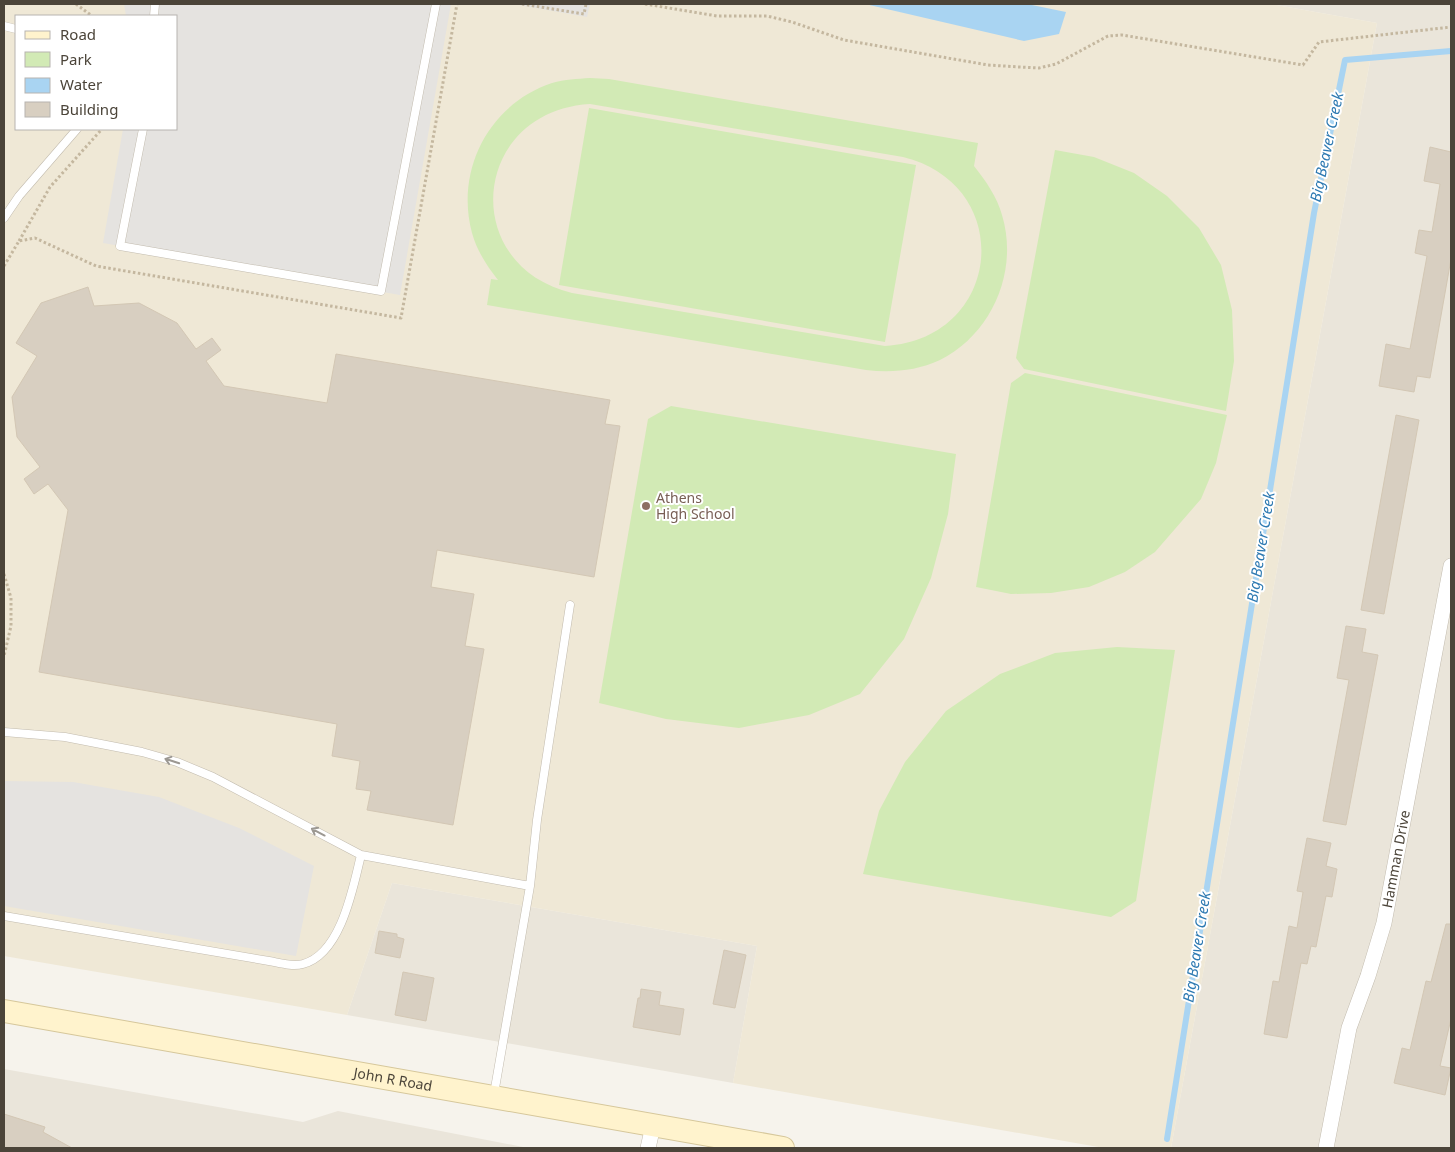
<svg xmlns="http://www.w3.org/2000/svg" width="1455" height="1152" font-family="'Noto Sans',sans-serif">
  <style>
    .residential { fill: #eae5da }
    .education { fill: #efe8d6; fill-rule: evenodd }
    .green { fill: #d2eab5; fill-rule: evenodd }
    .parking { fill: #e5e3e0 }
    .water { fill: #a9d4f2 }
    .lines { fill: none; stroke-linecap: round; stroke-linejoin: round }
    .stream { stroke: #a9d4f2; stroke-width: 6 }
    .building { fill: #d8cfc1; stroke: #d3c7b4 }
    .service-casing { stroke: #c2bbae; stroke-width: 9 }
    .minor-casing { stroke: #c2bbae; stroke-width: 16 }
    .secondary-casing { stroke: #d6c79b; stroke-width: 24 }
    .path { stroke: #c4b79f; stroke-width: 3; stroke-dasharray: 2.5 2.5; stroke-linecap: butt }
    .service { stroke: #fff; stroke-width: 8 }
    .minor { stroke: #fff; stroke-width: 15 }
    .secondary { stroke: #fff3cd; stroke-width: 22 }
    .oneway { stroke: #9c9892 }
    .education-dot { fill: #8d6e63; stroke: #fff; stroke-width: 2 }
    .labels { text-anchor: middle; stroke-width: 4; stroke-linejoin: round; paint-order: stroke }
    .education-label { font-size: 14px; fill: #785e54; stroke: #fff; text-anchor: start }
    .street-label { font-size: 14px; fill: #4b4439; stroke: #fff }
    .water-label { font-size: 15px; font-style: italic; fill: #2e7ab2; stroke: #fff }
  </style>
  <rect width="100%" height="100%" fill="#f6f3ec"/>
  <path class="residential" d="M 1271,4 L 1451,4 L 1451,1148 L 1171,1148 L 1377,23 Z
    M 392,883 L 757,946 L 733,1083 L 347,1015 Z
    M 4,1069 L 303,1122 L 338,1111 L 528,1148 L 4,1148 Z"/>
  <path class="education" d="M 4,4 L 1271,4 L 1377,23 L 1171,1148 L 1104,1148 L 733,1083 L 757,946 L 392,883 L 347,1015 L 4,956 ZM 16,16 L 176,16 L 176,129 L 16,129 Z"/>
  <path class="green" d="M 590,78 L 609,79 L 978,143 L 974,166 C 986,181 997,197 1002,215 C 1019,271 992,334 940,360 C 916,371 891,373 866,370 L 487,305 L 491,279 L 498,280 C 487,266 477,251 472,233 C 455,170 489,104 552,83 C 565,79 577,79 590,78 ZM 590,104 L 903,157 C 1017,185 1003,339 885,346 L 572,293 C 457,265 472,111 590,104 Z
    M 589,108 L 916,165 L 885,342 L 559,285 Z
    M 1055,150 L 1094,157 L 1134,173 L 1167,196 L 1199,228 L 1221,265 L 1232,310 L 1234,361 L 1226,411 L 1024,369 L 1016,358 Z
    M 1025,373 L 1227,415 L 1216,463 L 1201,499 L 1155,552 L 1125,572 L 1089,587 L 1051,593 L 1011,594 L 976,587 L 1011,383 Z
    M 671,406 L 956,454 L 948,514 L 931,578 L 904,639 L 860,694 L 809,715 L 739,728 L 666,719 L 599,703 L 648,419 Z
    M 1117,647 L 1175,650 L 1136,901 L 1111,917 L 863,874 L 879,811 L 905,762 L 946,711 L 1000,674 L 1055,653 Z"/>
  <path class="parking" d="M 124,4 L 451,4 L 400,295 L 103,243 L 123,129 L 176,129 L 176,16 L 126,16 Z
    M 513,4 L 590,4 L 587,17 Z
    M 4,781 L 73,782 L 159,797 L 239,828 L 314,866 L 296,956 L 4,906 Z"/>
  <path class="water" d="M 865,4 L 1027,4 L 1066,12 L 1059,34 L 1024,41 Z"/>
  <g class="lines">
    <path class="stream" d="M 1167,1139 L 1314,213 L 1345,60 L 1451,51"/>
  </g>
  <path class="building" d="M 1430,147 L 1451,152 L 1451,259 L 1430,378 L 1417,376 L 1414,392 L 1379,386 L 1386,344 L 1410,349 L 1427,256 L 1415,253 L 1419,230 L 1432,232 L 1440,184 L 1424,181 Z
    M 88,287 L 94,306 L 139,303 L 177,323 L 196,349 L 212,338 L 221,350 L 206,361 L 224,386 L 327,403 L 336,354 L 610,400 L 605,424 L 620,426 L 594,577 L 437,550 L 431,587 L 474,594 L 465,646 L 484,649 L 453,825 L 367,810 L 371,791 L 356,789 L 360,761 L 332,756 L 337,724 L 39,672 L 68,510 L 48,484 L 34,494 L 24,479 L 40,467 L 17,437 L 12,397 L 37,356 L 16,343 L 41,303 Z
    M 1396,415 L 1419,420 L 1384,614 L 1361,610 Z
    M 1346,626 L 1366,629 L 1362,652 L 1378,655 L 1346,825 L 1323,821 L 1349,680 L 1337,678 Z
    M 1307,838 L 1331,843 L 1326,866 L 1337,869 L 1332,897 L 1326,896 L 1316,947 L 1311,946 L 1307,964 L 1301,963 L 1287,1038 L 1264,1034 L 1273,981 L 1279,982 L 1289,926 L 1297,928 L 1303,892 L 1297,891 Z
    M 1446,924 L 1451,924 L 1451,1019 L 1440,1066 L 1451,1068 L 1445,1095 L 1394,1083 L 1402,1048 L 1410,1050 L 1426,981 L 1431,982 Z
    M 379,931 L 397,934 L 397,937 L 404,939 L 400,958 L 375,953 Z
    M 724,950 L 746,955 L 735,1008 L 713,1004 Z
    M 403,972 L 434,978 L 426,1021 L 395,1015 Z
    M 641,989 L 661,992 L 659,1005 L 684,1009 L 680,1035 L 633,1027 L 638,998 L 640,998 Z
    M 4,1114 L 45,1127 L 43,1132 L 72,1148 L 4,1148 Z"/>
  <g class="lines">
    <g class="service-casing">
      <path id="service" d="M 154,16 L 155,4
        M 4,26 L 16,29
        M 143,129 L 120,246 L 381,291 L 436,4
        M 4,218 L 19,196 L 77,129
        M 4,732 L 65,737 L 142,752 L 177,762 L 213,777 L 361,855 L 530,886 L 494,1094
        M 530,886 L 537,820 L 570,605
        M 4,916 L 269,961 C 280,963 292,967 303,964 C 341,954 353,888 361,855"/>
    </g>
    <g class="minor-casing">
      <g id="minor">
        <path d="M 648,1148 L 653,1126"/>
        <path id="s1" d="M 1326,1148 L 1349,1028 L 1368,976 L 1384,923 L 1451,566"/>
      </g>
    </g>
    <g class="secondary-casing">
      <g id="secondary">
        <path id="s2" d="M 4,1011 L 783,1148"/>
      </g>
    </g>
    <path class="path" d="M 76,4 L 92,16
      M 522,4 L 584,14 L 586,4
      M 645,4 L 717,16 L 767,16 L 792,22 L 844,40 L 988,65 L 1020,67 L 1039,68 L 1056,64 L 1108,36 L 1122,35 L 1303,65 L 1319,42 L 1451,27
      M 19,241 L 50,187 L 102,129
      M 4,266 L 19,241 L 35,238 L 96,266 L 401,318 L 457,4
      M 4,574 L 11,598 L 11,626 L 4,656"/>
    <use href="#service" class="service"/>
    <use href="#minor" class="minor"/>
    <use href="#secondary" class="secondary"/>
  </g>
  <defs><path id="oneway-shaft" d="M-6 0H5M1.5-3L5.5 0L1.5 3" fill="none" stroke-width="1.6" stroke-linecap="round" stroke-linejoin="round" transform="scale(1.25)"/></defs>
  <g class="oneway">
    <use href="#oneway-shaft" transform="translate(172 761) rotate(-162)"/>
    <use href="#oneway-shaft" transform="translate(318 832) rotate(-152)"/>
  </g>
  <circle class="education-dot" cx="646" cy="506" r="5"/>
  <g class="labels">
    <g class="education-label">
      <text x="656" y="503">Athens<tspan x="656" dy="16">High School</tspan></text>
    </g>
    <g class="street-label">
      <text dy="5" stroke="none"><textPath href="#s1" startOffset="298">Hamman Drive</textPath></text>
      <text dy="5" stroke="none"><textPath href="#s2" startOffset="395">John R Road</textPath></text>
    </g>
    <g class="water-label">
      <text transform="translate(1327 147) rotate(-78)" y="5">Big Beaver Creek</text>
      <text transform="translate(1261 547) rotate(-81)" y="5">Big Beaver Creek</text>
      <text transform="translate(1197 947) rotate(-81)" y="5">Big Beaver Creek</text>
    </g>
  </g>
  <rect width="1455" height="1152" fill="none" stroke="#4b4439" stroke-width="10"/>
  <rect x="15" y="15" width="162" height="115" fill="#ffffff" stroke="#b7b4b0"/>
  <rect x="25" y="31" width="25" height="8" fill="#fff3cd" stroke="#b7b4b0"/>
  <text x="60" y="40" font-size="15" fill="#4b4439">Road</text>
  <rect x="25" y="52" width="25" height="15" fill="#d2eab5" stroke="#b7b4b0"/>
  <text x="60" y="65" font-size="15" fill="#4b4439">Park</text>
  <rect x="25" y="78" width="25" height="15" fill="#a9d4f2" stroke="#b7b4b0"/>
  <text x="60" y="90" font-size="15" fill="#4b4439">Water</text>
  <rect x="25" y="102" width="25" height="15" fill="#d8cfc1" stroke="#b7b4b0"/>
  <text x="60" y="115" font-size="15" fill="#4b4439">Building</text>
</svg>
